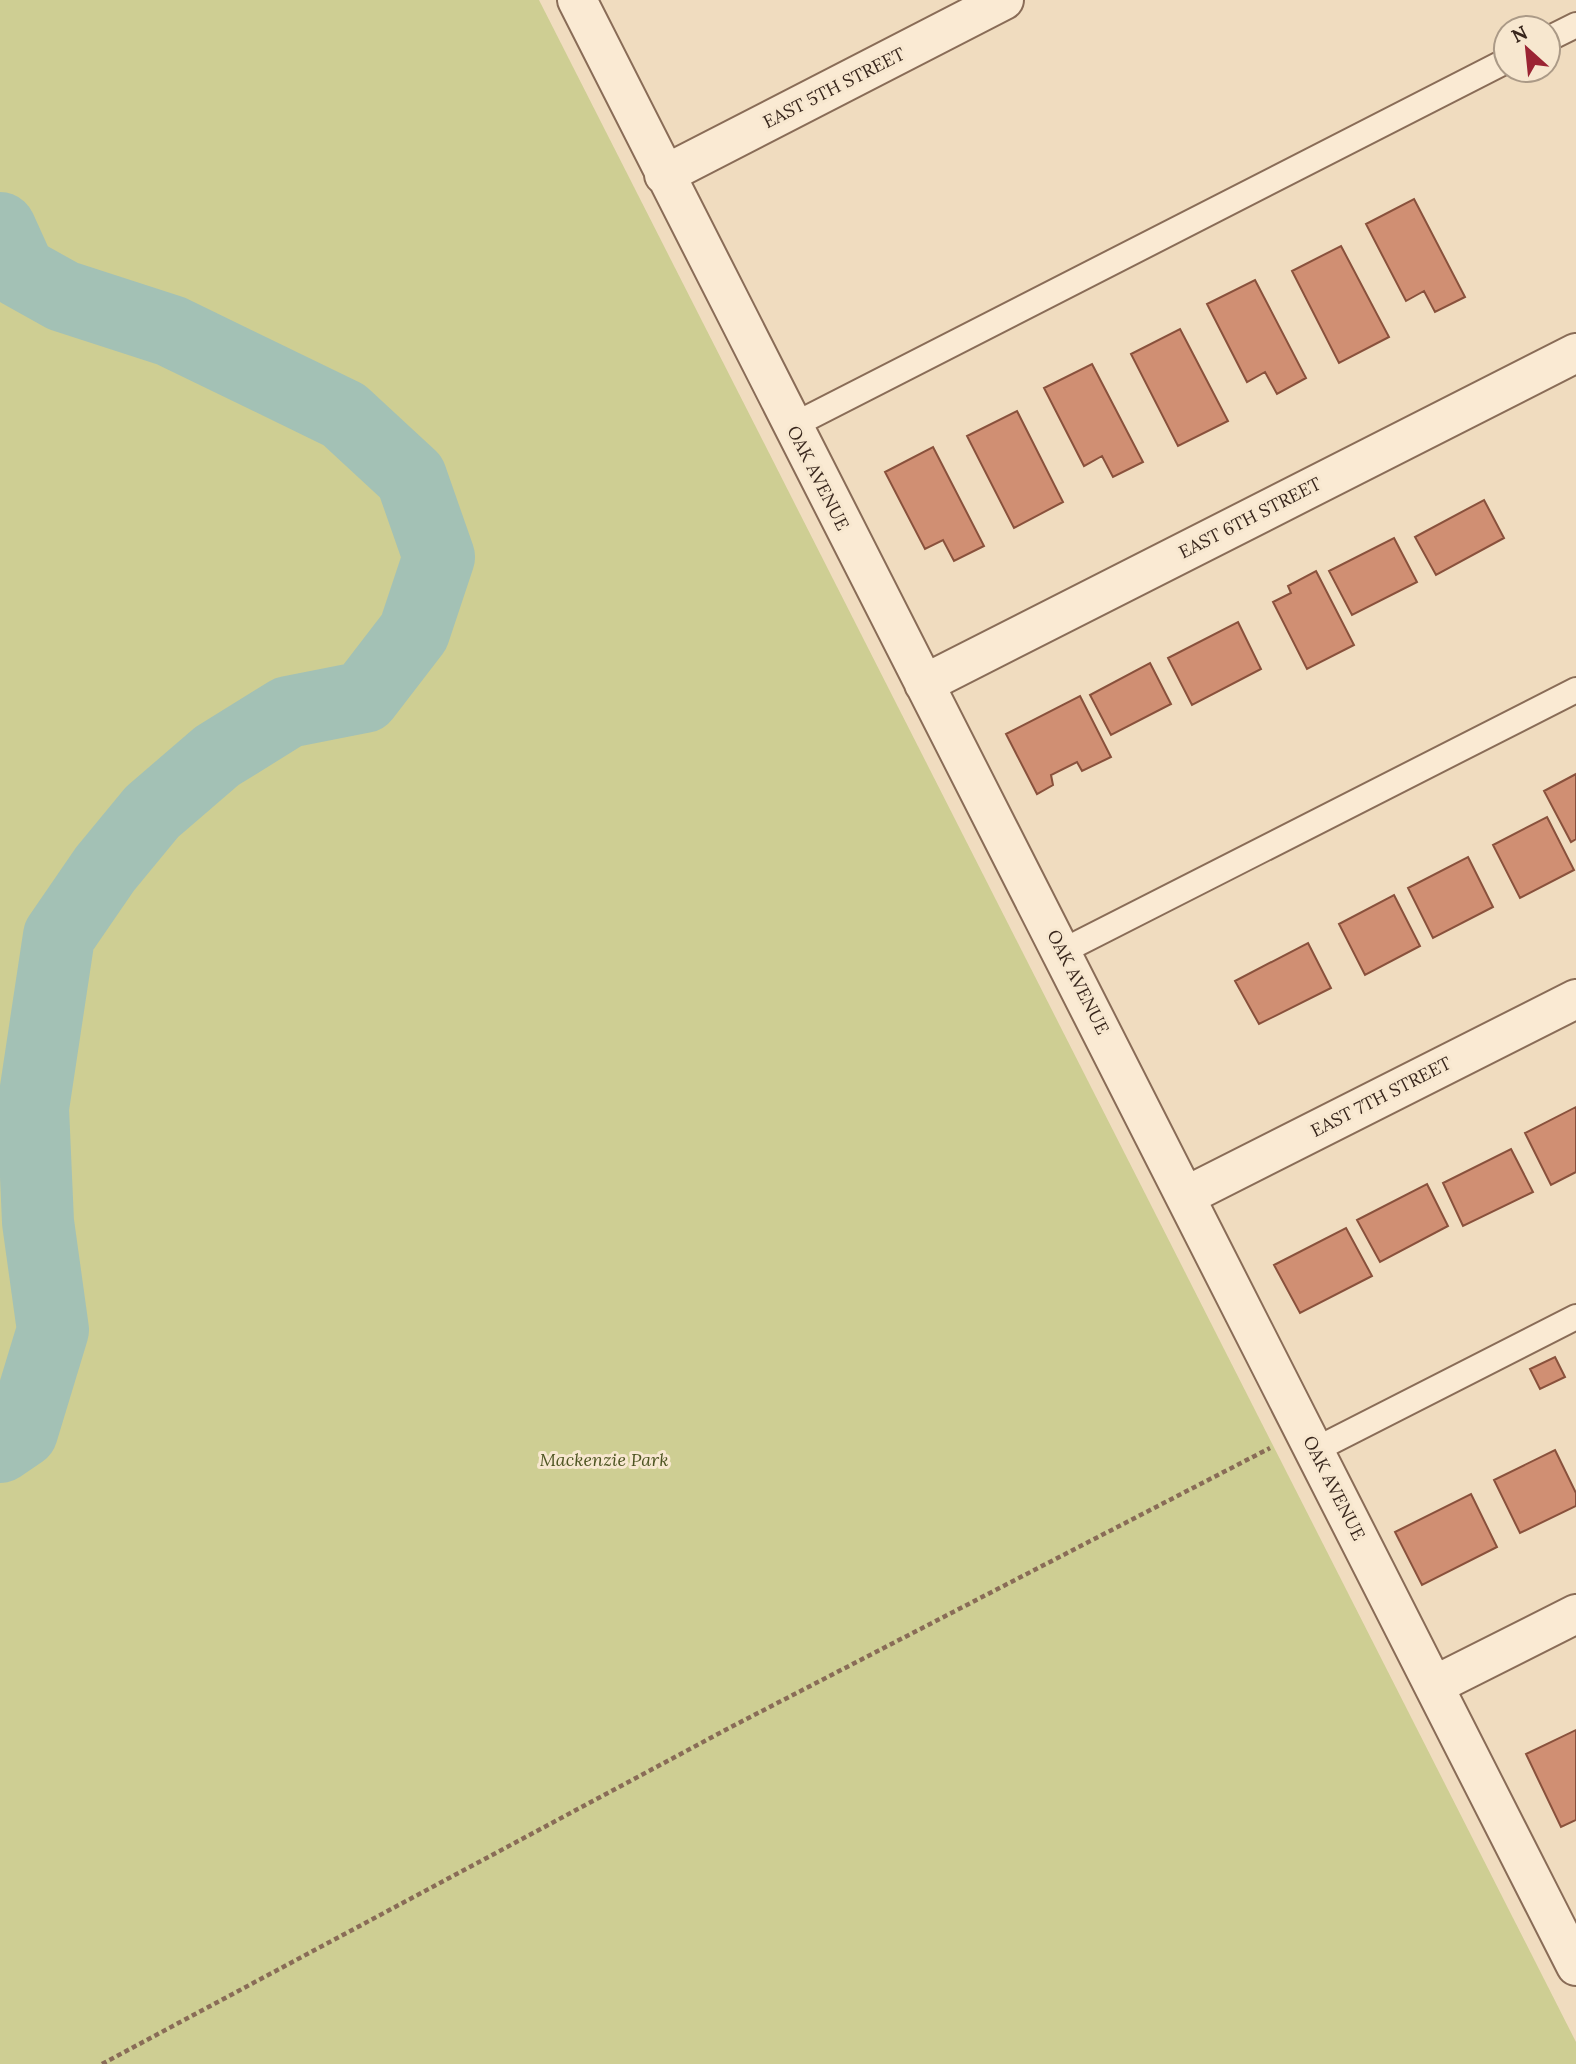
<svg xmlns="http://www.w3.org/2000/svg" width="1576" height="2064" font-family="Lora,serif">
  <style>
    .green { fill: #cece93 }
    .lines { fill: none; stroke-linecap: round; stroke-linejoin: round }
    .river { stroke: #a3c1b5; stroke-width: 72 }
    .building { fill: #d08f73; stroke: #89513c; stroke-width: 2 }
    .lane-casing { stroke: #896c57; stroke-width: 28 }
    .street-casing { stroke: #896c57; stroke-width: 42 }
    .path { stroke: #896c57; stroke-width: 4.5; stroke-dasharray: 5 3.5; stroke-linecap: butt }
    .lane { stroke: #faead3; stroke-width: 24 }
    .street { stroke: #faead3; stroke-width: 38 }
    .labels { text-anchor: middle; stroke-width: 6; stroke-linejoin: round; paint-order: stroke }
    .street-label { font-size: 18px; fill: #38261c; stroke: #f7e7cf }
    .park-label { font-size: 18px; font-style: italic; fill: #4e5522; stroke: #f7e7cf }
  </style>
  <rect width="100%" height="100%" fill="#f0dcbf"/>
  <path class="green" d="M 0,0 L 539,0 L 1576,2042 L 1576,2064 L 0,2064 Z"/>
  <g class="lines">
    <path class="river" d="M 0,228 L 20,272 L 63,296 L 171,331 L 344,415 L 411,477 L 439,557 L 414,632 L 364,697 L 288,712 L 217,756 L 152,812 L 105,869 L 59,936 L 33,1108 L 38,1222 L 53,1330 L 22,1432 L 0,1447"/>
  </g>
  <path class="building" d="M 1414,199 L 1465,297 L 1435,312 L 1424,291 L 1406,301 L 1366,224 Z
    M 1341,246 L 1389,337 L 1339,363 L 1292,271 Z
    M 1255,280 L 1306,378 L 1277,394 L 1265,372 L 1247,382 L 1207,304 Z
    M 1180,329 L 1228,421 L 1178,446 L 1131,354 Z
    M 1092,364 L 1143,462 L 1113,477 L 1102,456 L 1084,466 L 1044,388 Z
    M 1017,411 L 1063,502 L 1014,528 L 967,436 Z
    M 933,447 L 984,546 L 954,561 L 943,540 L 925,549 L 885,472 Z
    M 1484,500 L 1504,538 L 1436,575 L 1415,537 Z
    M 1394,538 L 1417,582 L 1352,615 L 1329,571 Z
    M 1316,571 L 1354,645 L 1307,669 L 1273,602 L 1291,593 L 1288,586 Z
    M 1238,622 L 1261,669 L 1192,705 L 1168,658 Z
    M 1150,663 L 1171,704 L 1111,735 L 1090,695 Z
    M 1080,696 L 1111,757 L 1082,771 L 1077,762 L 1051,775 L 1053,785 L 1037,794 L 1006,734 Z
    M 1576,774 L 1576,839 L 1571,842 L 1544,791 Z
    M 1547,817 L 1574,870 L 1520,898 L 1493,845 Z
    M 1468,857 L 1493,907 L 1433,938 L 1408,888 Z
    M 1394,895 L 1420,946 L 1365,975 L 1339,924 Z
    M 1308,943 L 1331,988 L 1259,1024 L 1235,981 Z
    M 1576,1107 L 1576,1172 L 1551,1185 L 1525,1133 Z
    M 1511,1149 L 1533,1192 L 1463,1226 L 1443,1183 Z
    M 1427,1184 L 1448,1226 L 1380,1262 L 1357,1220 Z
    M 1346,1228 L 1372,1276 L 1300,1313 L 1274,1265 Z
    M 1555,1357 L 1565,1377 L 1540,1389 L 1530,1369 Z
    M 1555,1450 L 1576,1493 L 1576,1506 L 1520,1533 L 1494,1480 Z
    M 1471,1494 L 1497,1547 L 1422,1585 L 1395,1532 Z
    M 1576,1730 L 1576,1820 L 1561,1827 L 1526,1754 Z"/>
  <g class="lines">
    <g class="lane-casing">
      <path id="lane" d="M 1548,39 L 1576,25
        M 792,426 L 1506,61
        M 1063,951 L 1576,690
        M 1315,1450 L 1576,1317"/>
    </g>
    <g class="street-casing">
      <path id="street" d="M 577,0 L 1576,1966
        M 664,175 L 1004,0
        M 924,684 L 1576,353
        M 1186,1196 L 1576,999
        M 1435,1685 L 1576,1614"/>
    </g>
    <path class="path" d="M 102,2064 L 731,1727 L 1270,1448"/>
    <use href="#lane" class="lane"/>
    <use href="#street" class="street"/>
  </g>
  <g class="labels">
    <g class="street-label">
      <text transform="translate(834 88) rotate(-27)" y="6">EAST 5TH STREET</text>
      <text transform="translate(818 478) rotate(63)" y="6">OAK AVENUE</text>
      <text transform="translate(1250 518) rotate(-27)" y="6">EAST 6TH STREET</text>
      <text transform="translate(1078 982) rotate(63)" y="6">OAK AVENUE</text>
      <text transform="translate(1381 1097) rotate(-27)" y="6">EAST 7TH STREET</text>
      <text transform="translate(1334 1488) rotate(63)" y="6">OAK AVENUE</text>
    </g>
    <g class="park-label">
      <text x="604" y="1466">Mackenzie Park</text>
    </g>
  </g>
  <g transform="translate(1527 49) rotate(333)"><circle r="33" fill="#f7e7cf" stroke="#ab9a87" stroke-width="2"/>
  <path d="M0-5L12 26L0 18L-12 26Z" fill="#9b2433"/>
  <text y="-10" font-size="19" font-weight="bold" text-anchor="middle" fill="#38261c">N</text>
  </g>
</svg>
